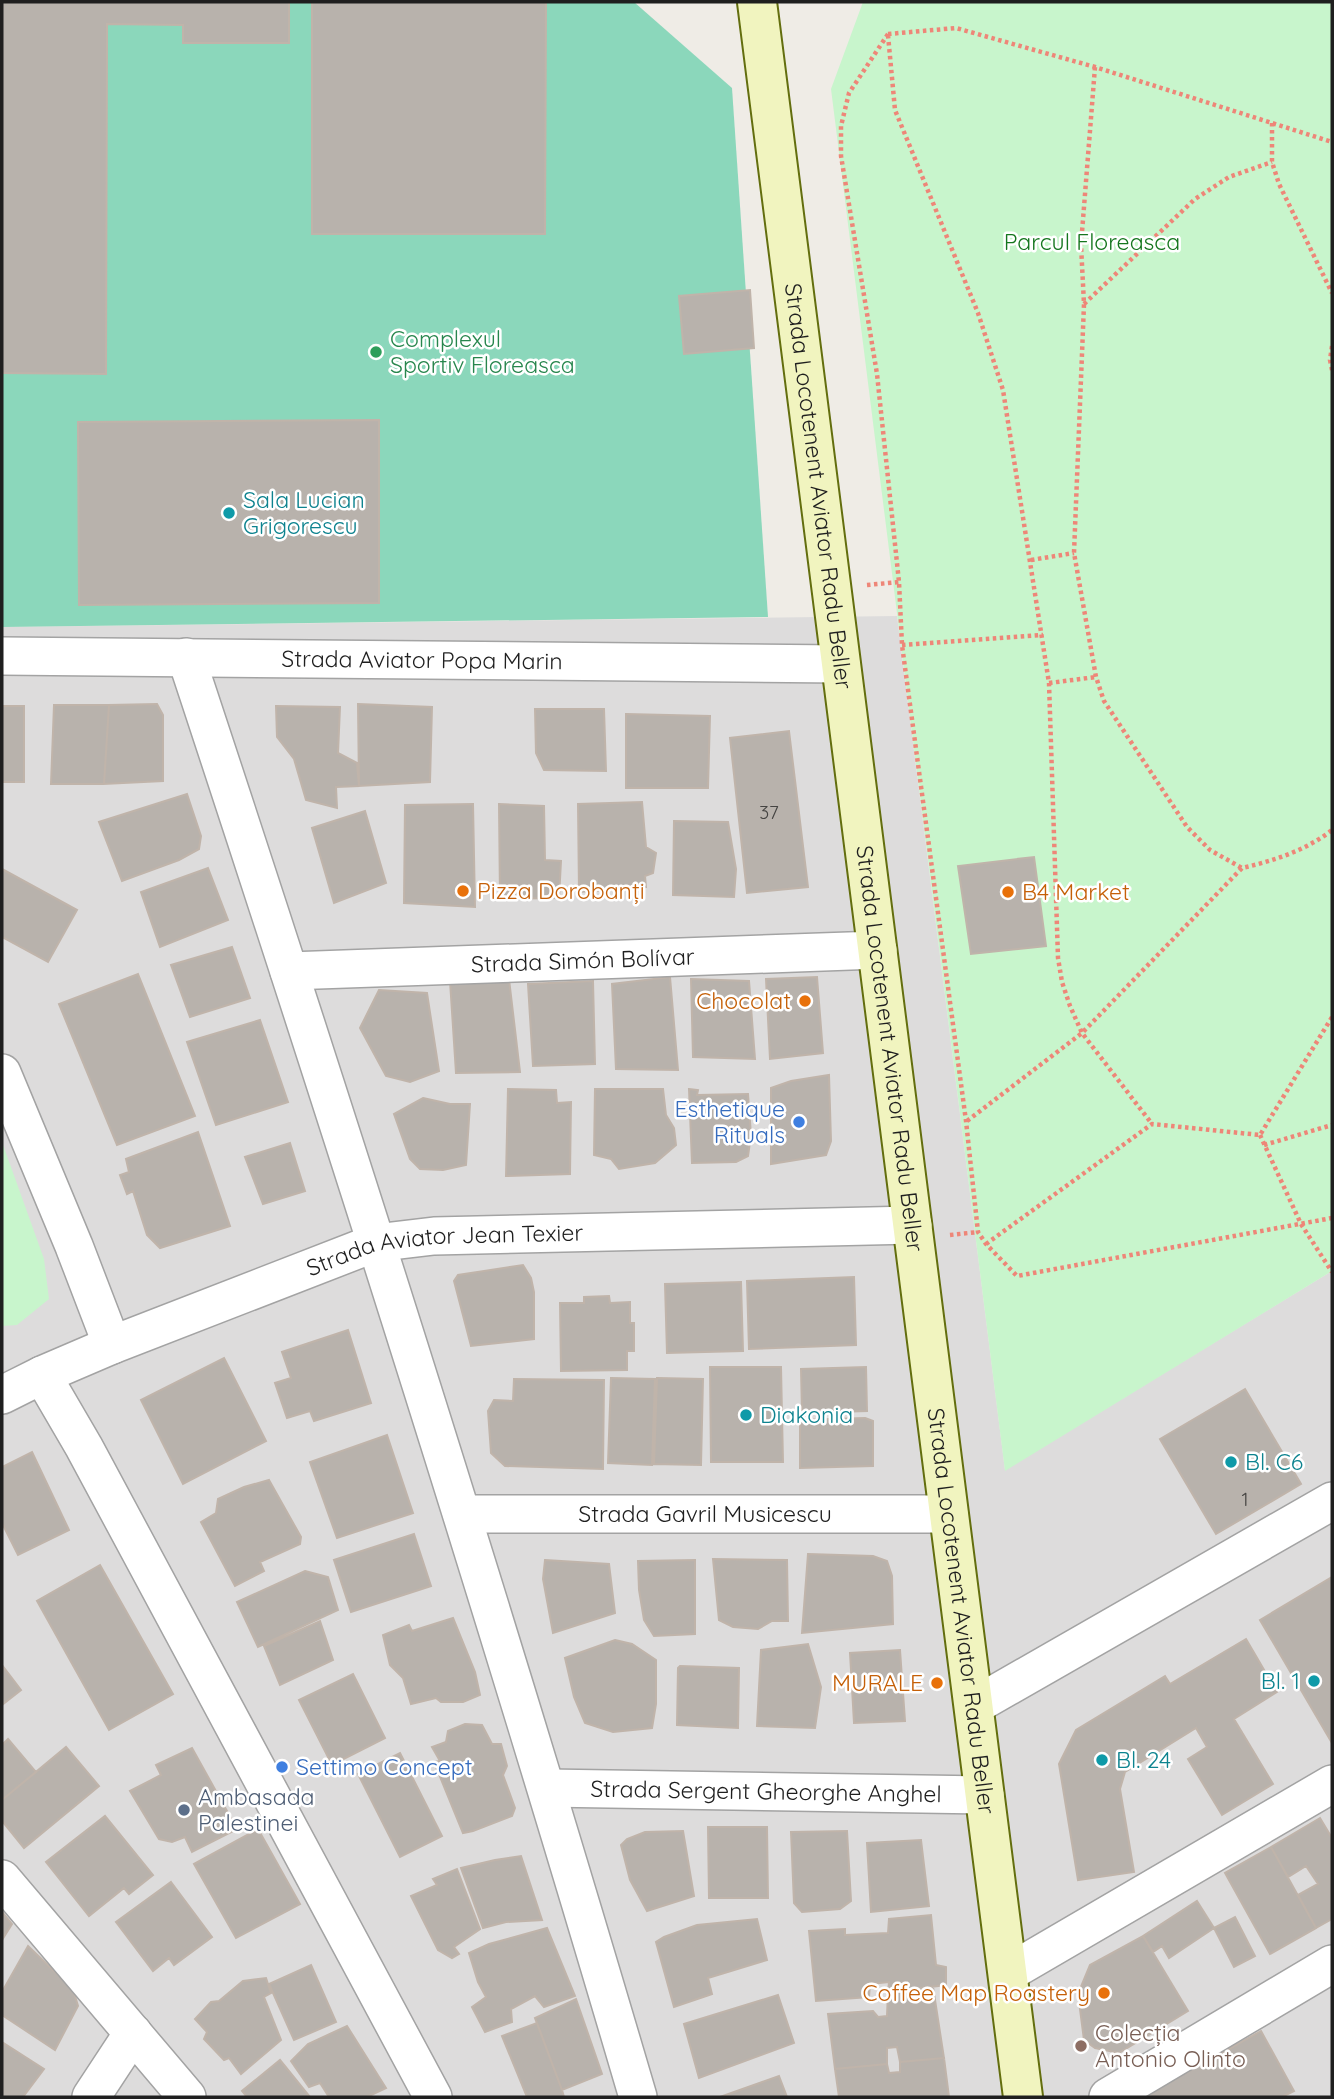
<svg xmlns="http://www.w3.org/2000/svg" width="1334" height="2099" font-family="Quicksand,sans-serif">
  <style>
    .residential { fill: #dddcdc }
    .park { fill: #c8f5cc }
    .pitch { fill: #8bd7bb }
    .building { fill: #b8b2ac; stroke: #c0b4aa; stroke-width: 2 }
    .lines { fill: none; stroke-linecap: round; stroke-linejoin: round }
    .street-casing { stroke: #a3a3a3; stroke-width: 40 }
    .secondary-casing { stroke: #636e0e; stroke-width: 42 }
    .path { stroke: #ee8678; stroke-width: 4.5; stroke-dasharray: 3.5 3.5; stroke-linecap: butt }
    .street { stroke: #fff; stroke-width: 37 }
    .secondary { stroke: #f1f4bf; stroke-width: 38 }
    .leisure-dot { fill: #2e9e5b; stroke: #fff; stroke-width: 2.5 }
    .culture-dot { fill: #0f9aa8; stroke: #fff; stroke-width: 2.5 }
    .food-dot { fill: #e8710a; stroke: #fff; stroke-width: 2.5 }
    .shop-dot { fill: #3f7fe0; stroke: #fff; stroke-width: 2.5 }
    .service-dot { fill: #5c6f8a; stroke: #fff; stroke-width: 2.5 }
    .education-dot { fill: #8d6e63; stroke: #fff; stroke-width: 2.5 }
    .labels { text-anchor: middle; stroke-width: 5; stroke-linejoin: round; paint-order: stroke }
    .number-label { font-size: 19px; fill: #454442 }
    .park-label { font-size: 23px; fill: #15761e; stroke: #fff }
    .leisure-label { font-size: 23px; fill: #27864d; stroke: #fff; text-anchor: start }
    .street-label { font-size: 23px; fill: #1f1f1f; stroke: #fff }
    .culture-label { font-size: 23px; fill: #0d838f; stroke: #fff; text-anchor: start }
    .food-label { font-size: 23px; fill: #c56008; stroke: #fff; text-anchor: end }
    .shop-label { font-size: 23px; fill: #366cbe; stroke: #fff; text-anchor: end }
    .service-label { font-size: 23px; fill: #4e5e75; stroke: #fff; text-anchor: start }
    .education-label { font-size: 23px; fill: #785e54; stroke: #fff; text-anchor: start }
  </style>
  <rect width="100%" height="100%" fill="#efece6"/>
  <path class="residential" d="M 897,616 L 1005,1470 L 1332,1271 L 1332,2097 L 2,2097 L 2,627 Z"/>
  <path class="park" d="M 863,2 L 1332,2 L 1332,1271 L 1005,1471 L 831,89 Z
    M 2,1142 L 44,1259 L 49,1299 L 17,1325 L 2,1326 Z"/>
  <path class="pitch" d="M 2,2 L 634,2 L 732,88 L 768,617 L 2,627 Z"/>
  <path class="building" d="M 2,2 L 289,2 L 289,43 L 183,43 L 183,25 L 107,24 L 106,374 L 2,373 Z
    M 312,2 L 546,2 L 545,234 L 312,234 Z
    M 750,290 L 754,348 L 684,354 L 679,296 Z
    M 379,420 L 379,603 L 79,605 L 78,422 Z
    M 157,704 L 163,715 L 163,781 L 104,784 L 109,705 Z
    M 358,704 L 432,707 L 430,782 L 359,786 Z
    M 54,705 L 109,705 L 104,784 L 51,784 Z
    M 2,706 L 24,706 L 24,782 L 2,782 Z
    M 276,706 L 340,707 L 338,753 L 357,763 L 359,786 L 336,787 L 337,808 L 306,800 L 294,759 L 277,737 Z
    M 535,709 L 604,709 L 606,771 L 544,770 L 536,753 Z
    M 626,714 L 710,716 L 708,788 L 626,788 Z
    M 789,731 L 808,887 L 747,893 L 730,738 Z
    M 187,794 L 201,836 L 199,849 L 179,860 L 122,881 L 99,822 Z
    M 642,802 L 646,847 L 656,853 L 653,873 L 645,876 L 646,887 L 579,892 L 578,804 Z
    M 473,804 L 475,907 L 404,903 L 405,805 Z
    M 499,804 L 544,806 L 545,860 L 561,861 L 559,898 L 500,899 Z
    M 365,811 L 386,883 L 334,903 L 312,828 Z
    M 674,821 L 728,822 L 736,869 L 734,897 L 673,895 Z
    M 1034,857 L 1046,946 L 971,954 L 958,866 Z
    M 208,868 L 228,920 L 160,947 L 141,892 Z
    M 2,869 L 77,910 L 48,962 L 2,937 Z
    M 232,947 L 250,998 L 190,1017 L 171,965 Z
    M 138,974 L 195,1116 L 117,1145 L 59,1004 Z
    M 670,977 L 678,1070 L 616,1069 L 612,984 Z
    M 817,977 L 823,1053 L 770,1059 L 766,979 Z
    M 509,979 L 520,1072 L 456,1073 L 450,981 Z
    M 691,979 L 749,981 L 755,1059 L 693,1057 Z
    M 593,981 L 595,1064 L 533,1066 L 528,984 Z
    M 379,990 L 427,993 L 439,1071 L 410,1082 L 386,1076 L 360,1028 Z
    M 260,1020 L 288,1102 L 216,1125 L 187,1042 Z
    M 829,1075 L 831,1141 L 826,1155 L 771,1164 L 771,1088 L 791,1081 Z
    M 508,1089 L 556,1090 L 557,1103 L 571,1102 L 570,1174 L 506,1176 Z
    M 595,1089 L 663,1089 L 666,1115 L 674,1128 L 676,1145 L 655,1163 L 619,1169 L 611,1159 L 594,1155 Z
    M 689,1089 L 698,1090 L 697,1095 L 748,1094 L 751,1135 L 748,1156 L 736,1162 L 692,1163 Z
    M 423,1098 L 450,1104 L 470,1104 L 466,1165 L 443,1170 L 420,1169 L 410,1159 L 394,1114 Z
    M 198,1132 L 230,1226 L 160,1248 L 147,1235 L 133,1191 L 127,1194 L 120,1175 L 129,1172 L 126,1159 Z
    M 290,1143 L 305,1191 L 263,1204 L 245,1157 Z
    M 523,1265 L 531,1278 L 534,1292 L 534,1339 L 471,1346 L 454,1281 L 458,1275 Z
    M 854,1277 L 856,1345 L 749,1349 L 747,1281 Z
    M 741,1282 L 743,1351 L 667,1353 L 665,1284 Z
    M 609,1296 L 610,1303 L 630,1302 L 630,1323 L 634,1323 L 634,1351 L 627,1351 L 627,1370 L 561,1371 L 560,1303 L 584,1303 L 584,1297 Z
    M 348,1330 L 371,1403 L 314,1421 L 310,1411 L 287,1418 L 275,1383 L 291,1378 L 282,1352 Z
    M 224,1358 L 266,1441 L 183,1484 L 141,1400 Z
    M 710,1367 L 781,1367 L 783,1462 L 711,1462 Z
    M 866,1367 L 867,1411 L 802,1413 L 801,1369 Z
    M 611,1378 L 655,1379 L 652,1465 L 608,1463 Z
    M 657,1378 L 703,1379 L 701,1465 L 654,1464 Z
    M 514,1379 L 604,1380 L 603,1469 L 505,1466 L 491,1453 L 488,1411 L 494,1400 L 513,1401 Z
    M 1245,1389 L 1301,1484 L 1216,1534 L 1160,1439 Z
    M 865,1418 L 873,1421 L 873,1466 L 800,1468 L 800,1420 Z
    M 387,1435 L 413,1513 L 337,1538 L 310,1462 Z
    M 32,1452 L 69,1530 L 18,1555 L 2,1523 L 2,1467 Z
    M 269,1480 L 301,1537 L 300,1544 L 260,1562 L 264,1571 L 235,1586 L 201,1522 L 216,1513 L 218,1499 L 244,1487 Z
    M 414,1534 L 431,1586 L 351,1612 L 334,1560 Z
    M 808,1554 L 873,1556 L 887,1561 L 892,1576 L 893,1624 L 802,1633 Z
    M 713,1559 L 787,1560 L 788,1621 L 772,1621 L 758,1629 L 733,1627 L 719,1620 Z
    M 545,1560 L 609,1564 L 615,1613 L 553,1633 L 543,1579 Z
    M 695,1560 L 695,1634 L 654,1636 L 644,1620 L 639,1590 L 638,1561 Z
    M 100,1565 L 173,1694 L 109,1730 L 37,1601 Z
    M 305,1571 L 328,1577 L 338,1610 L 258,1647 L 237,1602 Z
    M 1332,1577 L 1332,1743 L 1260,1620 Z
    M 453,1618 L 475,1672 L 480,1695 L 463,1702 L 441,1702 L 436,1698 L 411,1704 L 403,1678 L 390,1665 L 383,1635 L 409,1625 L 412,1631 Z
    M 320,1621 L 333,1660 L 280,1685 L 264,1646 Z
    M 1246,1639 L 1277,1692 L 1234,1719 L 1273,1784 L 1222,1815 L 1188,1759 L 1207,1747 L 1196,1728 L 1125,1772 L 1120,1789 L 1134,1872 L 1078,1880 L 1059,1764 L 1076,1730 L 1165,1676 L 1170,1684 Z
    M 615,1640 L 632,1644 L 656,1660 L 656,1704 L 652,1728 L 613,1732 L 585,1723 L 574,1697 L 565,1658 Z
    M 808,1644 L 821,1687 L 815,1728 L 757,1726 L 761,1650 Z
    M 900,1650 L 905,1721 L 854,1723 L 850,1653 Z
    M 2,1665 L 21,1690 L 2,1705 Z
    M 680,1666 L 739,1668 L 738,1728 L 677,1725 L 678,1668 Z
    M 353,1674 L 385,1738 L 332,1765 L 299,1700 Z
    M 465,1724 L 482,1725 L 492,1744 L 501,1744 L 507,1766 L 503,1775 L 515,1808 L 512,1816 L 473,1831 L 463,1833 L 434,1762 L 440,1761 L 432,1747 L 446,1742 L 448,1731 Z
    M 8,1739 L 36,1772 L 2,1800 L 2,1745 Z
    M 66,1747 L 99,1786 L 24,1848 L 2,1821 L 2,1800 Z
    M 192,1748 L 237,1829 L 192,1852 L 185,1837 L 172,1842 L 159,1839 L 130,1791 L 161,1775 L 156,1765 Z
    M 400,1753 L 442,1836 L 400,1857 L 358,1774 Z
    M 105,1816 L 153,1875 L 129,1894 L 124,1888 L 89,1916 L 46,1862 Z
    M 1320,1818 L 1332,1838 L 1332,1919 L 1316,1928 L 1298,1895 L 1318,1884 L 1306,1866 L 1288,1877 L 1271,1847 Z
    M 708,1827 L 767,1827 L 768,1898 L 709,1898 Z
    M 258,1829 L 300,1904 L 236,1938 L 194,1864 Z
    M 683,1831 L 694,1896 L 647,1911 L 630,1880 L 621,1845 L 627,1839 L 645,1832 Z
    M 847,1831 L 851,1901 L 840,1909 L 802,1912 L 794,1903 L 791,1832 Z
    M 921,1840 L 929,1906 L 871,1912 L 867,1843 Z
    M 1271,1847 L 1316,1928 L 1270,1954 L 1225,1873 Z
    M 521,1856 L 542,1920 L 506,1922 L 483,1928 L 461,1868 L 495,1860 Z
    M 457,1869 L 480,1929 L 454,1947 L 459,1954 L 452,1958 L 438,1950 L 411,1896 L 437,1885 L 433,1879 Z
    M 171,1882 L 212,1937 L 174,1965 L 169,1958 L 153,1971 L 116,1922 Z
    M 1197,1901 L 1214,1928 L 1169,1958 L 1162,1946 L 1153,1952 L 1143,1936 Z
    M 2,1912 L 12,1924 L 2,1940 Z
    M 931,1915 L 936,1965 L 946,1967 L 946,1985 L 888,1992 L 889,1982 L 870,1984 L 869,1997 L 816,2001 L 809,1931 L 845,1929 L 845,1935 L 888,1933 L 889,1919 Z
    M 1235,1917 L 1255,1956 L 1234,1967 L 1214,1928 Z
    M 757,1919 L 767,1960 L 708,1978 L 712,1994 L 674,2007 L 656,1942 L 664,1937 L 697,1925 Z
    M 547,1928 L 575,1996 L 544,2007 L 535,1996 L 511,2009 L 512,2022 L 485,2032 L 472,2007 L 486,1997 L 478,1982 L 469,1953 L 489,1944 Z
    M 1143,1936 L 1188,2011 L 1119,2053 L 1095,2048 L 1084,2040 L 1078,1994 L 1090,1965 Z
    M 28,1946 L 73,1989 L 78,2006 L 55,2050 L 2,2015 L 2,1992 Z
    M 311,1965 L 336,2022 L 294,2040 L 269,1984 Z
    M 266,1978 L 271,1993 L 264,1997 L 281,2040 L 241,2074 L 229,2058 L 224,2060 L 204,2039 L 207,2032 L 195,2019 L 211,2002 L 219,2001 L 243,1981 Z
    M 933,1987 L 944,2058 L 900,2062 L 897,2047 L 887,2048 L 887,2064 L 835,2069 L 828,2014 L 873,2011 L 878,2017 L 887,2016 L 888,1992 Z
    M 778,1995 L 794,2043 L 699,2078 L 684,2024 Z
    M 576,1999 L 602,2074 L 562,2090 L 535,2018 Z
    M 537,2023 L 562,2090 L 564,2097 L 527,2097 L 502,2036 Z
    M 347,2026 L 386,2088 L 367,2097 L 329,2097 L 320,2083 L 309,2087 L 291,2061 L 308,2044 Z
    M 1261,2031 L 1294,2091 L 1282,2097 L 1143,2097 Z
    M 2,2042 L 44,2069 L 23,2097 L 2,2097 Z
    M 944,2058 L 949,2097 L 839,2097 L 835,2069 L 887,2064 L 889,2073 L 900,2072 L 900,2062 Z
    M 280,2060 L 310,2097 L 247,2097 L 242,2091 Z
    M 779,2076 L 787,2097 L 720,2097 Z"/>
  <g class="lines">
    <g class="street-casing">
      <g id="street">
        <path id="s1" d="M 2,656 L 841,664"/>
        <path d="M 186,657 C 344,1135 496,1614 638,2097"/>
        <path id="s2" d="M 289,971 L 878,950"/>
        <path d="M 2,1073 L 74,1246 L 112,1345"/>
        <path d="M 42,1375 L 84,1447 L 433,2097"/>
        <path id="s3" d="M 2,1395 L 42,1375 L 112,1345 L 375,1243 L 434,1236 L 913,1225"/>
        <path id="s4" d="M 462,1514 L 949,1514"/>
        <path d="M 974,1706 L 1332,1501"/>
        <path id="s5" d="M 547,1788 L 985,1795"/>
        <path d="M 2,1879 L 187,2097"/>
        <path d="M 1008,1973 L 1332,1784"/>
        <path d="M 91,2097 L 133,2033"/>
        <path d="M 1108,2097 L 1332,1964"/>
      </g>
    </g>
    <g class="secondary-casing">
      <g id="secondary">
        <path id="s6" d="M 757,2 L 1023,2097"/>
      </g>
    </g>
    <path class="path" d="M 888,34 L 849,93 L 841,126 L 841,156 L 877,374 L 899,582 L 902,645 L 966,1121 L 978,1232 L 986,1244 L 1017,1276 L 1332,1218
      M 888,34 L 956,28 L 1095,67 L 1332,142
      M 888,35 L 895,110 L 978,313 L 1003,390 L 1049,683 L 1058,958 L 1062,982 L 1070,1006 L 1082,1033 L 1152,1124
      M 1095,67 L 1081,245 L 1084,304 L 1074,553 L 1096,677 L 1104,701 L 1187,827 L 1210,850 L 1242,868
      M 1272,123 L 1272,162 L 1279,184 L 1332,293
      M 1084,304 L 1195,199 L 1229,177 L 1272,162
      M 1332,346 L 1330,360 L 1332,370
      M 1031,560 L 1074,553
      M 867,585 L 899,582
      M 902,645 L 1043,635
      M 1049,683 L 1096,677
      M 967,1121 L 1082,1033 L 1242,868 C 1273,861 1307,850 1332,830
      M 1260,1135 L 1301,1224 L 1332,1272
      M 1264,1145 L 1332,1125
      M 950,1235 L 978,1232
      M 986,1244 L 1152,1124 L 1260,1135 L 1332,1017"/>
    <use href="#street" class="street"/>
    <use href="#secondary" class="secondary"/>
  </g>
  <circle class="leisure-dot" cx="376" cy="352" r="7"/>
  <g class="culture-dot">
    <circle cx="229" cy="513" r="7"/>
    <circle cx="746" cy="1415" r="7"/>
    <circle cx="1231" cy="1462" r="7"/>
    <circle cx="1314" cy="1681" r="7"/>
    <circle cx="1102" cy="1760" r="7"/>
  </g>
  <g class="food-dot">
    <circle cx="463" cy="891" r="7"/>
    <circle cx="1008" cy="892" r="7"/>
    <circle cx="805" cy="1001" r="7"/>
    <circle cx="937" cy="1683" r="7"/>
    <circle cx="1104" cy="1993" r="7"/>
  </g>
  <g class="shop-dot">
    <circle cx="799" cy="1122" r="7"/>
    <circle cx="282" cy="1767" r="7"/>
  </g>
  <circle class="service-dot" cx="184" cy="1810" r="7"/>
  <circle class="education-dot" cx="1081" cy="2046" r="7"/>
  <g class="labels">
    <g class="number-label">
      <text x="769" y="819">37</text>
      <text x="1245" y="1506">1</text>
    </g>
    <g class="park-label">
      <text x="1092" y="250">Parcul Floreasca</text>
    </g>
    <g class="leisure-label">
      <text x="390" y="347">Complexul<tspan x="390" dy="26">Sportiv Floreasca</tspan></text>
    </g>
    <g class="street-label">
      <text dy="8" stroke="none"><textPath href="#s6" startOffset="488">Strada Locotenent Aviator Radu Beller</textPath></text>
      <text dy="8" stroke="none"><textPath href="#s1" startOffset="420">Strada Aviator Popa Marin</textPath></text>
      <text dy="8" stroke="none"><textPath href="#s2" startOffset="294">Strada Simón Bolívar</textPath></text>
      <text dy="8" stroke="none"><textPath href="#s6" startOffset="1055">Strada Locotenent Aviator Radu Beller</textPath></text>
      <text dy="8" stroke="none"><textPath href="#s3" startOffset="471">Strada Aviator Jean Texier</textPath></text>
      <text dy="8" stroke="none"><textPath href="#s4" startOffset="243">Strada Gavril Musicescu</textPath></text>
      <text dy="8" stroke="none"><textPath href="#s6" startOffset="1622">Strada Locotenent Aviator Radu Beller</textPath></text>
      <text dy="8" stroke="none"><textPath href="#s5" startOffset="219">Strada Sergent Gheorghe Anghel</textPath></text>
    </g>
    <g class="culture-label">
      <text x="243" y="508">Sala Lucian<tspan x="243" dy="26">Grigorescu</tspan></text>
      <text x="760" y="1423">Diakonia</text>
      <text x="1245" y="1470">Bl. C6</text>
      <text x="1300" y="1689" text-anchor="end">Bl. 1</text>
      <text x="1116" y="1768">Bl. 24</text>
    </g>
    <g class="food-label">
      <text x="477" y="899" text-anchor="start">Pizza Dorobanți</text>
      <text x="1022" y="900" text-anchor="start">B4 Market</text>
      <text x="791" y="1009">Chocolat</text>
      <text x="923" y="1691">MURALE</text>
      <text x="1090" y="2001">Coffee Map Roastery</text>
    </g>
    <g class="shop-label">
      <text x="785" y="1117">Esthetique<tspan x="785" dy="26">Rituals</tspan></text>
      <text x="296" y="1775" text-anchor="start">Settimo Concept</text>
    </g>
    <g class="service-label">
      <text x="198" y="1805">Ambasada<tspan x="198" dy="26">Palestinei</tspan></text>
    </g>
    <g class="education-label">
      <text x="1095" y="2041">Colecția<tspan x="1095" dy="26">Antonio Olinto</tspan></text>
    </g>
  </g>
  <rect width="1334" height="2099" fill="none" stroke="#1f1f1f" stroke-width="7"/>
</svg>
